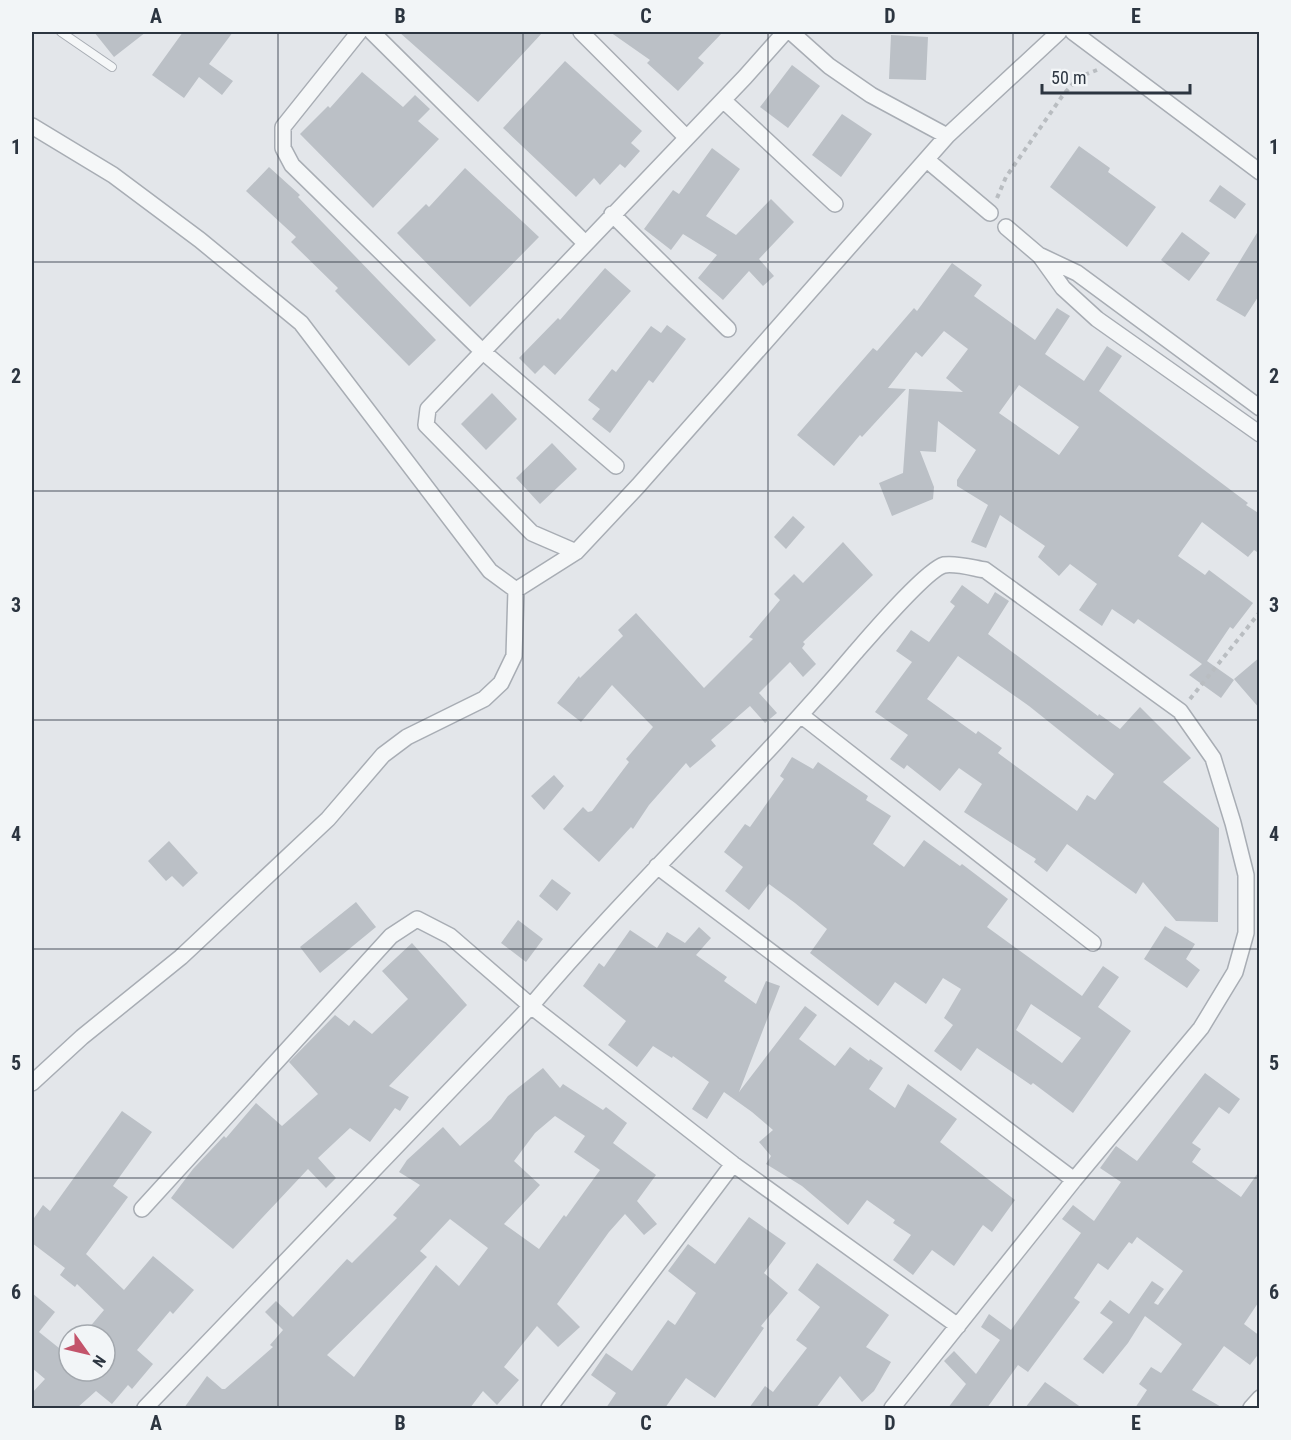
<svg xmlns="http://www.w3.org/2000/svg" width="1291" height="1440" font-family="'Roboto Condensed',sans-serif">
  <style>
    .building { fill: #bbc0c6; fill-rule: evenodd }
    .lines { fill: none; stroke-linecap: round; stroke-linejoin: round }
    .service-casing { stroke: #a8adb4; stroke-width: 10 }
    .minor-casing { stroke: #a8adb4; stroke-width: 18 }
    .path { stroke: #b9bdc1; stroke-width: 4; stroke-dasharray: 4.5 4.5; stroke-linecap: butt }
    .service { stroke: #f5f7f8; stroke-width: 8 }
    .minor { stroke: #f5f7f8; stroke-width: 15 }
    .grid { fill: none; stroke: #2c3540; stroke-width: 1.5; stroke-opacity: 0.55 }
    .neatline { fill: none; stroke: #2c3540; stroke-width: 2 }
    .grid-label { font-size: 20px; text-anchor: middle; font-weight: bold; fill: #2c3540 }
  </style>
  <rect width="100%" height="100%" fill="#e3e6ea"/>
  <path class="building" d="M 94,32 L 146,32 L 114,57 Z
    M 183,32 L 233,32 L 209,64 L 233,81 L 222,95 L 199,77 L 184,98 L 152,75 Z
    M 399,32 L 543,32 L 478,102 Z
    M 610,32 L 723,32 L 698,58 L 704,63 L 678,91 L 647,63 L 650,60 Z
    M 891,35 L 928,37 L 926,80 L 889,79 Z
    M 565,61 L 642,131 L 631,143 L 640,151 L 625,168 L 620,164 L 600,185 L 594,178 L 576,197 L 503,128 Z
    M 792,65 L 820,86 L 788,128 L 760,107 Z
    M 362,72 L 403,107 L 415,95 L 430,109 L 418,121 L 439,139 L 373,208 L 300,134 L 328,106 L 330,108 Z
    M 842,114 L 872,134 L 841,177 L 812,155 Z
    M 1079,146 L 1110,168 L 1108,172 L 1156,207 L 1127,247 L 1050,187 Z
    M 712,148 L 740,169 L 706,216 L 736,235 L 771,199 L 794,222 L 759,259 L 774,276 L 763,286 L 749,271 L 723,300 L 698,278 L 717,255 L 683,234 L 671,250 L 644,229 L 673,190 L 679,194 Z
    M 269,167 L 300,195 L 298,197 L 436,340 L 409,366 L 335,291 L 338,288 L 291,242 L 296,237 L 246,191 Z
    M 465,168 L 539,237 L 470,307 L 397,233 L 426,204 L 429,207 Z
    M 1220,185 L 1246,204 L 1235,219 L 1209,201 Z
    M 1260,228 L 1260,294 L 1245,317 L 1216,300 Z
    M 1182,232 L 1210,253 L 1189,281 L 1161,260 Z
    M 952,263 L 982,285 L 974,296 L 1035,340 L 1057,308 L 1070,316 L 1045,354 L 1084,381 L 1107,346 L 1122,356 L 1099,391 L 1248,503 L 1246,505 L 1260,514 L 1260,554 L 1254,550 L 1248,557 L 1202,522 L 1178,556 L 1205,575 L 1209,570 L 1253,603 L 1233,629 L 1230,627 L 1207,661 L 1234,680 L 1221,698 L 1189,675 L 1202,664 L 1138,619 L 1134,624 L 1112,609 L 1102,626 L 1079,610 L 1097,584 L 1070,564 L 1059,576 L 1038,557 L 1045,546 L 1000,515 L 986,548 L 971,542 L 988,505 L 957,486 L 957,480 L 976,450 L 938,421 L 936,452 L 920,451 L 934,487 L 933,499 L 892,516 L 879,483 L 903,473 L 909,389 L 963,392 L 946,378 L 968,349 L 944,331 L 922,357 L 916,352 L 888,388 L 906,389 L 862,437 L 860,435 L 834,466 L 797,435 L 873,348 L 877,351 L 914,308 L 917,311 ZM 1019,385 L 1079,427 L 1059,455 L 999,413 Z
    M 605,268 L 631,291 L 555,375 L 544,365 L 535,374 L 519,358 L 558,318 L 560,320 Z
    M 667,325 L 686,339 L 653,383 L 649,380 L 610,433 L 592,419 L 600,409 L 588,400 L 612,369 L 616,372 L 651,326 L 661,333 Z
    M 492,393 L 517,419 L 486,450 L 461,424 Z
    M 552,443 L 577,469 L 540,504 L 516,478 Z
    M 793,516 L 805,527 L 786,549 L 774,537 Z
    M 843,542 L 873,575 L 803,642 L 805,644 L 802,648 L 816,664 L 803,677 L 790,662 L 759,693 L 777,713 L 765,723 L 750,706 L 711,740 L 716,746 L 690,768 L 686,763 L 649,805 L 633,829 L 631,827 L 599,862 L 563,829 L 583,807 L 588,812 L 592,811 L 629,762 L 626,759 L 653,727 L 612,685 L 581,722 L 557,703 L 579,676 L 580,678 L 623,636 L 618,630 L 636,613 L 704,688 L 753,639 L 749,637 L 780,600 L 774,594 L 794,574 L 803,583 Z
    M 962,585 L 988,604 L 995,592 L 1009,601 L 988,634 L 1098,716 L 1099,714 L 1120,729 L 1140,707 L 1191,758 L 1163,782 L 1219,828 L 1218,922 L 1176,921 L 1143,882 L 1136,894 L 1067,844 L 1047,872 L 1034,862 L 1036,859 L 964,812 L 982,784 L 959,768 L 940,791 L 907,765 L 904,769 L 890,759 L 908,735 L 875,712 L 912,662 L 896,651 L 911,630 L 929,642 L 955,606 L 950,602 ZM 958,656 L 1029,706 L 1114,774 L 1095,800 L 1087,795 L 1077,811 L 998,753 L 1002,748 L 978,731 L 976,734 L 927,699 Z
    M 1260,657 L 1260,709 L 1234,679 Z
    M 792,757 L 813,769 L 818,762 L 868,796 L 866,800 L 891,816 L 873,844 L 904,867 L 924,840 L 960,866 L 962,864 L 1008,899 L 987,927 L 1082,996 L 1103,966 L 1119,977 L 1098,1007 L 1131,1031 L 1073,1113 L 1033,1083 L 1031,1085 L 977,1048 L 961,1071 L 934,1051 L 953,1025 L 944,1018 L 961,989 L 943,978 L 926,1004 L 895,982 L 878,1006 L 810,953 L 827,929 L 795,903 L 769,884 L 749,910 L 725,891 L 743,867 L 724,852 L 745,824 L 750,827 L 784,779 L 780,776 ZM 1031,1004 L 1081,1038 L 1062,1063 L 1016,1030 Z
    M 554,775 L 564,786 L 544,810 L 531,796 Z
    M 169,841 L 198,873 L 183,887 L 172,876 L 166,881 L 148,861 Z
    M 552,879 L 571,893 L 557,911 L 539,896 Z
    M 356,902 L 376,927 L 320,973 L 300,947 Z
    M 518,920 L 543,939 L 526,962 L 501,943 Z
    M 1165,926 L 1195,944 L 1186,959 L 1200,970 L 1187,988 L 1144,959 Z
    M 699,927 L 711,938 L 696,955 L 727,977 L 724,981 L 756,1004 L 766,981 L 780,986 L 739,1092 L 805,1006 L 817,1015 L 799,1039 L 835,1066 L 850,1047 L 869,1061 L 870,1059 L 883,1068 L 869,1089 L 895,1108 L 908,1084 L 957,1119 L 940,1142 L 1015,1200 L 992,1232 L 983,1225 L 954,1266 L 932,1250 L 913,1275 L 893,1260 L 911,1235 L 893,1223 L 895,1220 L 867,1200 L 848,1225 L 802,1186 L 766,1164 L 771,1156 L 759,1142 L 773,1130 L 752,1112 L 724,1092 L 707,1119 L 692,1109 L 709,1082 L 673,1056 L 672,1058 L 653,1046 L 637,1067 L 608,1045 L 626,1021 L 583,986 L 599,963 L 604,967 L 630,930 L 657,948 L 667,932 L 685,943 Z
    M 412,943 L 467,1005 L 389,1086 L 409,1097 L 400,1111 L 395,1108 L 370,1142 L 350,1128 L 318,1158 L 336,1178 L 326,1188 L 308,1169 L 233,1249 L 171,1198 L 193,1169 L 224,1136 L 226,1138 L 256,1103 L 282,1126 L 318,1094 L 289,1062 L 335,1015 L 349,1026 L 354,1020 L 372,1034 L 408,999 L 382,971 Z
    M 543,1068 L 560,1088 L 563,1084 L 603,1110 L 606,1107 L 627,1123 L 613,1143 L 656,1175 L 637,1201 L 657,1224 L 644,1235 L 625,1214 L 609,1232 L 557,1304 L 580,1327 L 558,1347 L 537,1326 L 504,1367 L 519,1380 L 497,1405 L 483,1391 L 470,1408 L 184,1408 L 207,1376 L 222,1389 L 225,1389 L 273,1347 L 270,1345 L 283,1330 L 265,1312 L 276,1301 L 293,1317 L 347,1259 L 352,1263 L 397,1218 L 393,1215 L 420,1185 L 399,1172 L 407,1160 L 443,1127 L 460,1146 L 491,1119 L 508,1096 ZM 555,1116 L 585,1136 L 574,1152 L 600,1170 L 566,1217 L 564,1215 L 539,1249 L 504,1224 L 540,1185 L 514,1161 L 535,1133 ZM 450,1219 L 488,1248 L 459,1286 L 436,1265 L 354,1377 L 327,1355 L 427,1257 L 420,1251 Z
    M 1205,1073 L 1240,1099 L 1229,1114 L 1219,1107 L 1192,1143 L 1201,1149 L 1192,1162 L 1241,1197 L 1260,1170 L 1260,1300 L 1244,1324 L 1260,1336 L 1260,1352 L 1250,1365 L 1224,1346 L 1192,1390 L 1223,1408 L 1135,1408 L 1147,1390 L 1139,1384 L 1151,1367 L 1161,1373 L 1182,1344 L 1145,1316 L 1128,1343 L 1103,1374 L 1083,1359 L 1113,1322 L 1100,1313 L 1110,1300 L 1129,1314 L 1152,1281 L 1164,1289 L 1154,1303 L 1158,1305 L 1183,1271 L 1137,1237 L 1132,1244 L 1129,1242 L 1108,1270 L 1098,1263 L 1074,1298 L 1080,1302 L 1028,1372 L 1018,1365 L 987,1408 L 948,1408 L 966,1384 L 944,1361 L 954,1351 L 976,1374 L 1000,1340 L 981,1327 L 989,1314 L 1011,1330 L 1081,1233 L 1062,1219 L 1073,1205 L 1094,1221 L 1121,1182 L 1100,1168 L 1116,1146 L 1137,1161 Z
    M 122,1111 L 152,1132 L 113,1186 L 128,1197 L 86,1254 L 124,1290 L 153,1256 L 194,1290 L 173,1314 L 170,1311 L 137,1350 L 153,1364 L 132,1389 L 128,1385 L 112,1404 L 96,1391 L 77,1408 L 32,1408 L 32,1393 L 45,1379 L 32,1368 L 32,1293 L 55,1312 L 39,1332 L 69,1356 L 69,1371 L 105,1371 L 105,1335 L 83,1335 L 104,1310 L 77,1284 L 75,1287 L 60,1275 L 65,1268 L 32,1243 L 32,1221 L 43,1205 L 50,1211 Z
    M 749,1217 L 786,1243 L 764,1273 L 788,1293 L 761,1326 L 764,1328 L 715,1398 L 686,1378 L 665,1408 L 606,1408 L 616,1393 L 591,1375 L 606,1353 L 632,1371 L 668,1320 L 675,1325 L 696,1293 L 668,1271 L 688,1244 L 715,1264 Z
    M 817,1263 L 889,1315 L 866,1347 L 891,1362 L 874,1391 L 862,1402 L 840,1376 L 816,1408 L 749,1408 L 765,1386 L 773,1392 L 807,1348 L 796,1340 L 820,1307 L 798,1290 Z
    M 1045,1382 L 1082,1408 L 1025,1408 Z"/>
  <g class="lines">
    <g class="service-casing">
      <path id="service" d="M 61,32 L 112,67"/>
    </g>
    <g class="minor-casing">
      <path id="minor" d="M 359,32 L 283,127 L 283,148 L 292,165 L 481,350 L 616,466
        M 372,32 L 584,242
        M 581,32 L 686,137
        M 791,32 L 829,66 L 871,95 L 947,136
        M 1073,32 L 1260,172
        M 723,100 L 835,204
        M 32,126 L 113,175 L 200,240 L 301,323 L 490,571 L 516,590 L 576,552 L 638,486 L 947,136 L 1059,32
        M 927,160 L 990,213
        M 612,214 L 728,329
        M 1006,227 L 1040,256 L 1063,288 L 1097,319 L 1260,434
        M 1041,256 L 1077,273 L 1260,408
        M 576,552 L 532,533 L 426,425 L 428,409 L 745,77 L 785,32
        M 802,716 L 1093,943
        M 657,866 L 1074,1180
        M 32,1083 L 82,1037 L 181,957 L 328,819 L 383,755 L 407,737 L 484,699 L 501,683 L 514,656 L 516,590
        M 142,1209 L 391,936 L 417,919 L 450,936 L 531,1006 L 733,1164 L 958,1326
        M 145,1408 L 531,1006 C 634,884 751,776 854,654 C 869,637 926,570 944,565 C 956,563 973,568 985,570 L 1180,711 L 1213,758 L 1233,823 L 1246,875 L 1246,933 L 1235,972 L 1201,1028 L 1074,1180 L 892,1408
        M 549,1408 L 733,1164
        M 1251,1408 L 1260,1398"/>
    </g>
    <path class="path" d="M 997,198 L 1006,177 L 1063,95 L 1079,77 L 1097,70
      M 1190,699 L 1260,612"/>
    <use href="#service" class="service"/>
    <use href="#minor" class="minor"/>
  </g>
  <path class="grid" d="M 278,32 L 278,1408M 523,32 L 523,1408M 768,32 L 768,1408M 1013,32 L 1013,1408M 32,262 L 1260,262M 32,491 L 1260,491M 32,720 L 1260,720M 32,949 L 1260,949M 32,1178 L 1260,1178"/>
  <rect width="1291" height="1440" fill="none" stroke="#f2f5f7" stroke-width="66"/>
  <g transform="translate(87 1353) rotate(124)"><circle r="28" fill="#f2f5f7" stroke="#a3a8ae" stroke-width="1.5"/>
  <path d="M0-4.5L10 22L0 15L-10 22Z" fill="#c3546b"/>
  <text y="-9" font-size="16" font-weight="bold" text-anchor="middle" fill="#2c3540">N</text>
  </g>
  <path d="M1042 84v9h148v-9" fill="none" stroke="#2c3540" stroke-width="3"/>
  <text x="1051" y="84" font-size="18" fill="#2c3540" stroke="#f2f5f7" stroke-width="4.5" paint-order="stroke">50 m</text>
  <rect x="33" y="33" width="1225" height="1374" class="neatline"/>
  <g class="grid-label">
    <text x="156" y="23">A</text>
    <text x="400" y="23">B</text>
    <text x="646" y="23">C</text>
    <text x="890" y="23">D</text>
    <text x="1136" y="23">E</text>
    <text x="16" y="154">1</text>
    <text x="1274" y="154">1</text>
    <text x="16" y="383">2</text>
    <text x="1274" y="383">2</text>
    <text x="16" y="612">3</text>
    <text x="1274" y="612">3</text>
    <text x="16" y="841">4</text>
    <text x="1274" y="841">4</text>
    <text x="16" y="1070">5</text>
    <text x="1274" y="1070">5</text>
    <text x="16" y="1299">6</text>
    <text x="1274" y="1299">6</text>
    <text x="156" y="1430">A</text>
    <text x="400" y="1430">B</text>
    <text x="646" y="1430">C</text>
    <text x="890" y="1430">D</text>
    <text x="1136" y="1430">E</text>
  </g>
</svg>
